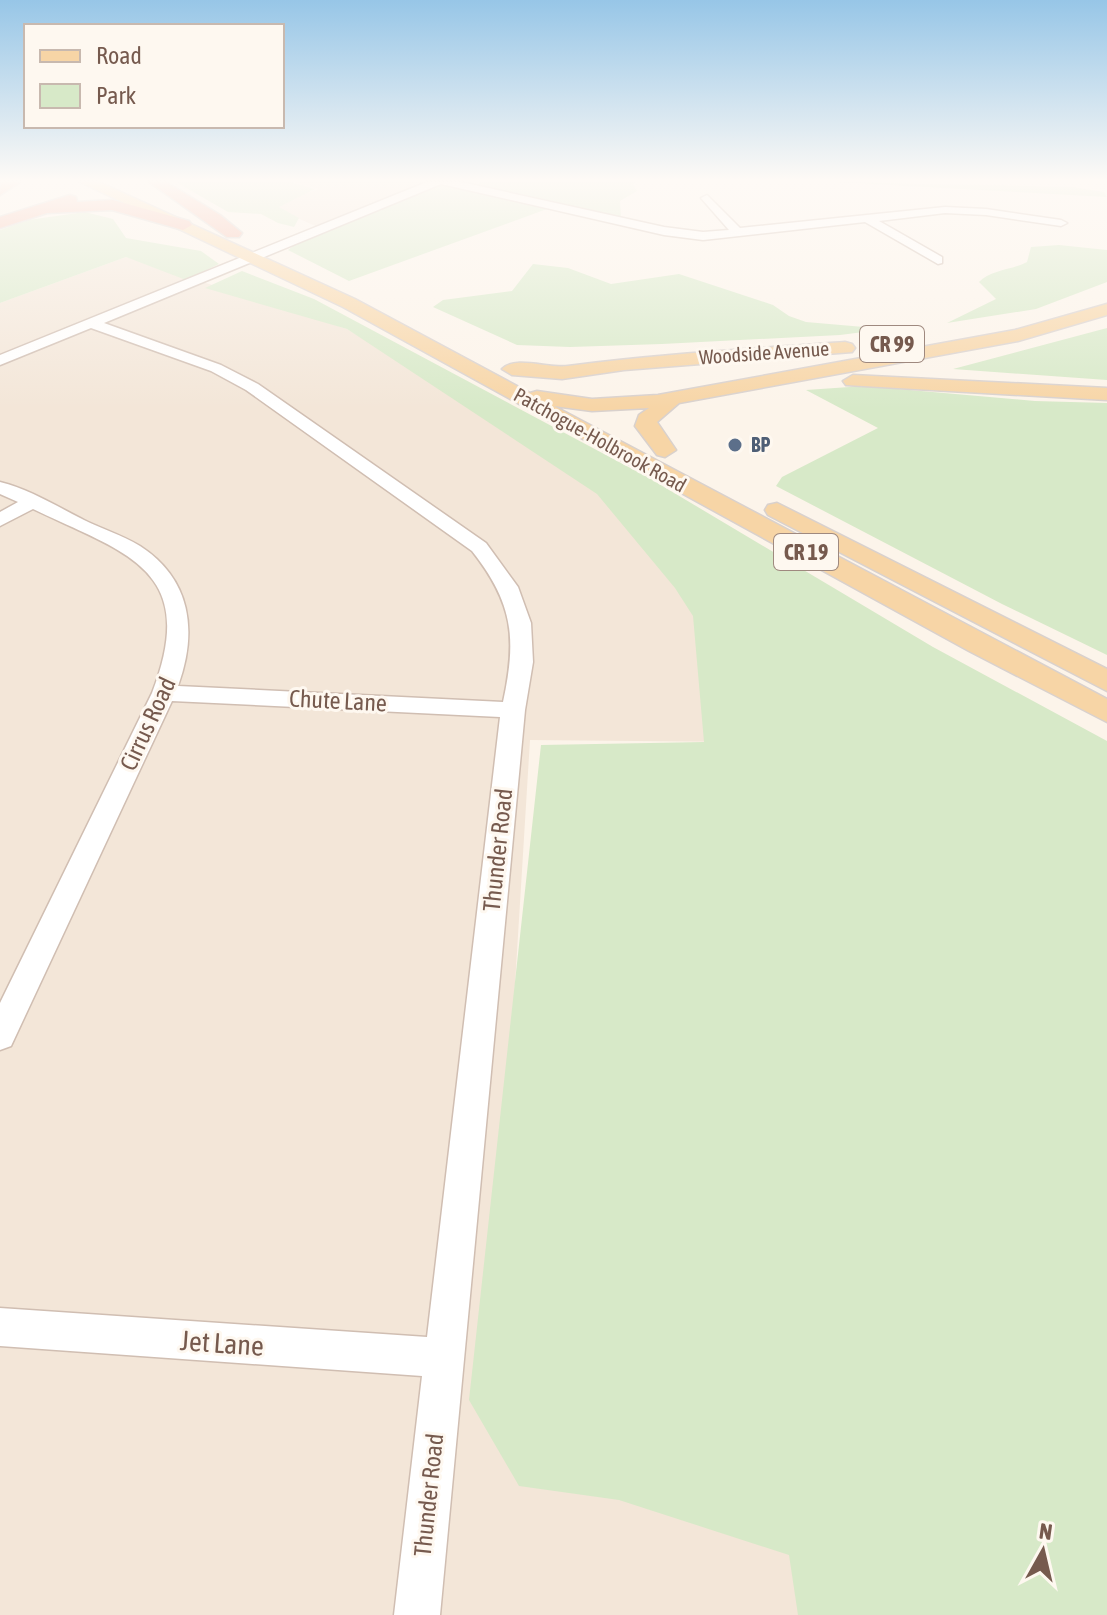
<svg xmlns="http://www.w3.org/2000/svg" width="1107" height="1615" font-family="'Asap Condensed',sans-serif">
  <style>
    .residential { fill: #f3e6d8 }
    .green { fill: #d7e9c8 }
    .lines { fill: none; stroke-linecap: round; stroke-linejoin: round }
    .minor-casing { stroke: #d0beb2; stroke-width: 3 }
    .major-casing { stroke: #d9d1cd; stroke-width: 3 }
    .highway-casing { stroke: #d9d1cd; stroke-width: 3 }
    .minor { fill: #fff; fill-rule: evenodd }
    .major { fill: #f7d5a6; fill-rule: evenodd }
    .highway { fill: #f3b5a4; fill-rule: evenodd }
    .service-dot { fill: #5c6f8a; stroke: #fef8f0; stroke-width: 3 }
    .labels { text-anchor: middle; stroke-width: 6; stroke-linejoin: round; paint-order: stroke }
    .far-street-label { font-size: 20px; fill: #765a4e; stroke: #fef8f0 }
    .far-service-label { font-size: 20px; font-weight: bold; fill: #4e5e75; stroke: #fef8f0; text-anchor: start }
    .shield { fill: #fef8f0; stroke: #9f897f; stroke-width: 2 }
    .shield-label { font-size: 22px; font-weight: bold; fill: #765a4e }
    .street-label { font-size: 24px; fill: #765a4e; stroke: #fef8f0 }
    .near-street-label { font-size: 28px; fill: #765a4e; stroke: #fef8f0 }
  </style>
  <rect width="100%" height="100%" fill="#fcf4ea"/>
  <path class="residential" d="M 295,182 L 445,182 L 324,230 L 271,206 L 319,189 Z
    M 126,257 L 347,329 L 620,495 L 711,580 L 742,742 L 530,740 L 495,1310 L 810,1347 L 837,1615 L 0,1615 L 0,303 Z"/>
  <path class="green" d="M 290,182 L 315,189 L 279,207 L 299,218 L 294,227 L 278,223 L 261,214 L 228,212 L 176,182 Z
    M 480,182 L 635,182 L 633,185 L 637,191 L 620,201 L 621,218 L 476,186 Z
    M 834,182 L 1073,187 L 1104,192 L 1107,197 Z
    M 443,184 L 547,209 L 349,281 L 288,250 L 297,243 Z
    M 85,212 L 113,219 L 126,238 L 201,251 L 219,264 L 186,280 L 126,257 L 0,303 L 0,230 L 28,220 Z
    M 1059,245 L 1107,250 L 1107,282 L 1036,309 L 947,323 L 996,299 L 979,282 C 990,270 1012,270 1027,262 L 1031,247 Z
    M 533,264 L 568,268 L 611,284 L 679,274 L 773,305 L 789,316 L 806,322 L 887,329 L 840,335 L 662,344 L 570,347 L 517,345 L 433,307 L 443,300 L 512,291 Z
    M 242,271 L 314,299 L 649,478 L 933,647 L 1107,741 L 1107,1615 L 798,1615 L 789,1555 L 619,1500 L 519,1486 L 469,1400 L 541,745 L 704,742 L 693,616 L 675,588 L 597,494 L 347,329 L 205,288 Z
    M 1107,328 L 1107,380 L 953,369 Z
    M 864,386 L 1035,401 L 1107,403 L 1107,655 L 1002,604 L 776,486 L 782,477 L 878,428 L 806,390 Z"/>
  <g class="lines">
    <g class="minor-casing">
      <path id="minor" d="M 427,182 L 461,182 L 664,227 L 703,232 L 729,230 L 701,198 L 707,195 L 740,228 L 945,207 L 986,209 L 1061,220 L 1067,223 L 1061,226 L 986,215 L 945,213 L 879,221 L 942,257 L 942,263 L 938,264 L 865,222 L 703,240 L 664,235 L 441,184 L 104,323 L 221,365 L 258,384 L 486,543 L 518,587 L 531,623 L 533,662 L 525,710 L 440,1615 L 394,1615 L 422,1376 L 0,1346 L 0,1308 L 427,1337 L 500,717 L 172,701 L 11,1046 L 0,1050 L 0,1003 L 152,693 C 200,569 127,554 33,509 L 0,526 L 0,512 L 18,502 L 0,494 L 0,482 C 29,489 58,507 84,520 C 102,529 122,535 140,546 C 191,579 198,631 178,686 L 503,702 C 517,638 513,603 472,551 L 246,390 L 211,371 L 91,328 L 0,365 L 0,355 Z"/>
    </g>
    <g class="major-casing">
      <path id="major" d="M 80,182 L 99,182 L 355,299 L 530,393 L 537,391 L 592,399 L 658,395 L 1015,330 L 1107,304 L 1107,315 L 1018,341 L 679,403 L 657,422 L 676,450 L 665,457 L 657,455 L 635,426 L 639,415 L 649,408 L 592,411 L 554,406 L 1107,699 L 1107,722 L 969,651 L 343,307 Z
        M 845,342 L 852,344 L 855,348 L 852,352 L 624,370 L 562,379 L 512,375 L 502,369 C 515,355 550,369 568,366 C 660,354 752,349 845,342 Z
        M 853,375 L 1107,388 L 1107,400 L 846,385 L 843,381 Z
        M 777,503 L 1107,669 L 1107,691 L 768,515 L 765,510 L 768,505 Z"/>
    </g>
    <g class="highway-casing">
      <path id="highway" d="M 20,182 L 0,195 L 1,182 Z
        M 149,182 L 166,182 L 220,215 L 242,233 L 239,237 L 227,237 Z
        M 70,195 L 76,197 L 77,202 L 113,200 L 189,221 L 192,225 L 183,230 L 112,210 L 47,213 L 0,228 L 0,217 Z"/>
    </g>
    <use href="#minor" class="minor"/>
    <use href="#major" class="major"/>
    <use href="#highway" class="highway"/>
  </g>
  <linearGradient id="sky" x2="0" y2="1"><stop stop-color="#97c6e7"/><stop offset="0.44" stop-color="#fefaf6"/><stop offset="1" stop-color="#fefaf6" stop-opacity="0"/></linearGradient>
  <rect width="1107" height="409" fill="url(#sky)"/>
  <circle class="service-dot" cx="735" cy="445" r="8"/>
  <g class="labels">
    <g class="far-street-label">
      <text transform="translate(764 353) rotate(-4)" y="7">Woodside Avenue</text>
      <text transform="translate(600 440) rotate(29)" y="7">Patchogue-Holbrook Road</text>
    </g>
    <g class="far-service-label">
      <text x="751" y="452">BP</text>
    </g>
    <g class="shield">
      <rect x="860" y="326" width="64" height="36" rx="6"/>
      <rect x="774" y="534" width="64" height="36" rx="6"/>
    </g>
    <g class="shield-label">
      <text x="892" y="352">CR 99</text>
      <text x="806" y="560">CR 19</text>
    </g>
    <g class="street-label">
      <text transform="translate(338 701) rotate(3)" y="8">Chute Lane</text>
      <text transform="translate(148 724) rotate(-65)" y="8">Cirrus Road</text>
      <text transform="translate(498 850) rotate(-84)" y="8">Thunder Road</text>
      <text transform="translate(429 1495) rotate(-84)" y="8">Thunder Road</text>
    </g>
    <g class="near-street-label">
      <text transform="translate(222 1343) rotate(4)" y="10">Jet Lane</text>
    </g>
  </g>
  <rect x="24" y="24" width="260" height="104" fill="#fef8f0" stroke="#c8b9af" stroke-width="2"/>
  <rect x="40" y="50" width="40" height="12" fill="#f7d5a6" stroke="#c8b9af" stroke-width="2"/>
  <text x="96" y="64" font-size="24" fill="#765a4e">Road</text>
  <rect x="40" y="84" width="40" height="24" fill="#d7e9c8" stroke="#c8b9af" stroke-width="2"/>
  <text x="96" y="104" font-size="24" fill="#765a4e">Park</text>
  <g transform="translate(1043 1551) rotate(8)" stroke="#fef8f0" stroke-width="6" paint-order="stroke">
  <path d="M0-6L14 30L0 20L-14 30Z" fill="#765a4e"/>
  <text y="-12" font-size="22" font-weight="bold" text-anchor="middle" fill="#765a4e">N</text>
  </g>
</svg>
